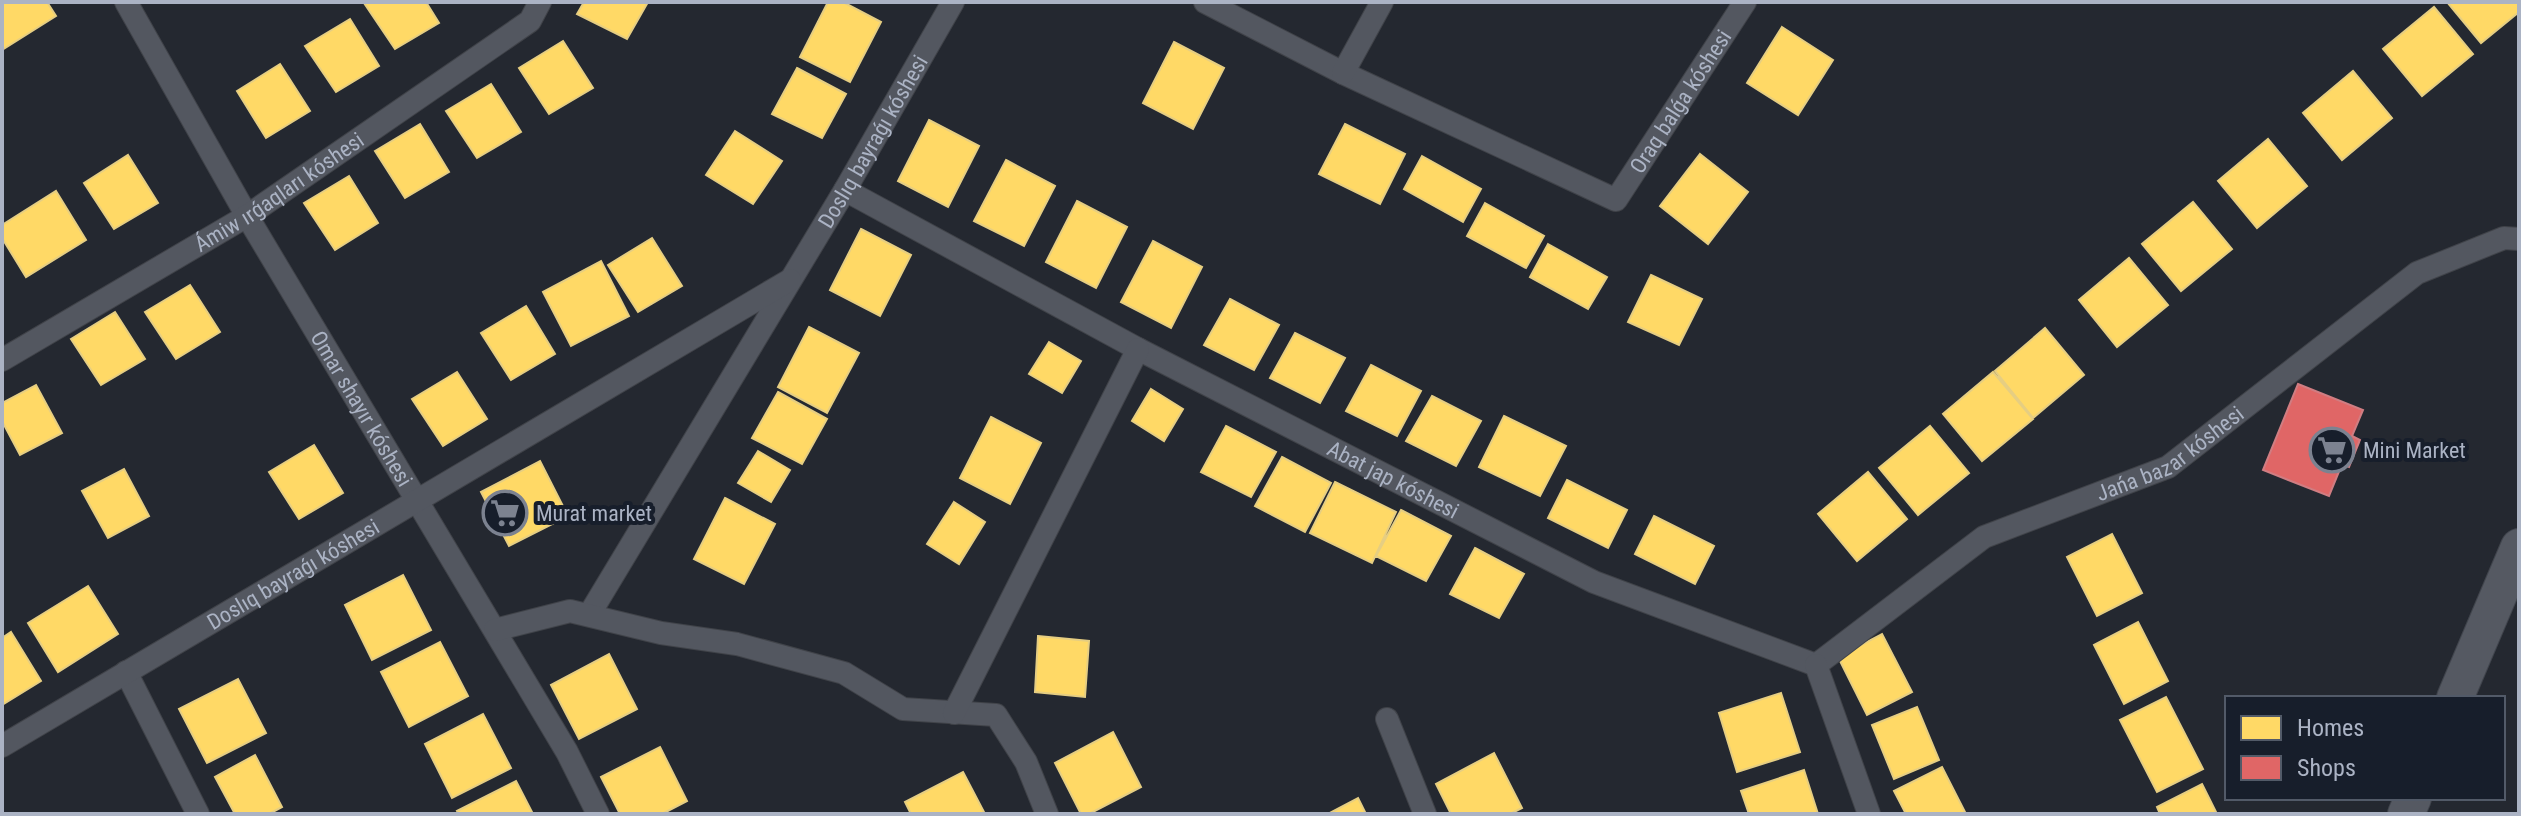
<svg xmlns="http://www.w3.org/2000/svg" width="2521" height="816" font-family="'Roboto Condensed',sans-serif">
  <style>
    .homes { fill: #ffd966; stroke: #e6ce82; stroke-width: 2 }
    .shops { fill: #e06666; stroke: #d07d82; stroke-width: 2 }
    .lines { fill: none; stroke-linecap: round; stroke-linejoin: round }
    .minor-casing { stroke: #404349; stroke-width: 24 }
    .primary-casing { stroke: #41454d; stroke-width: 38 }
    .minor { stroke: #535760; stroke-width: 22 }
    .primary { stroke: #555962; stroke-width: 36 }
    .labels { text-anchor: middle; stroke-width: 8; stroke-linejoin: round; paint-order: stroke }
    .street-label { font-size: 22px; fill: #abb3c4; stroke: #171e2b }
    .poi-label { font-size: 22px; fill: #abb3c4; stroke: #171e2b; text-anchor: start }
  </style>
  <rect width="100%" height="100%" fill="#242830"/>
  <path class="homes" d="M 2,2 L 47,2 L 56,16 L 2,50 Z
    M 426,2 L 439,23 L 395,49 L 364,3 Z
    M 584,2 L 648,2 L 627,39 L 577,14 Z
    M 828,2 L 843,2 L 881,22 L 850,82 L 800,57 Z
    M 2447,2 L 2519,2 L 2519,12 L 2481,43 Z
    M 2434,7 L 2473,54 L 2422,96 L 2383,49 Z
    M 350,19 L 379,66 L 336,92 L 305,46 Z
    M 1782,27 L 1833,60 L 1798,115 L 1747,83 Z
    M 563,41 L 593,88 L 549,114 L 519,68 Z
    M 1174,42 L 1224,68 L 1193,129 L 1143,103 Z
    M 280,64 L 310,111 L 266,138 L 237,91 Z
    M 797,68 L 846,94 L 822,138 L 772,114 Z
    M 2353,71 L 2392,118 L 2342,160 L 2303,113 Z
    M 491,84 L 521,132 L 477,158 L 446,111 Z
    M 929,120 L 979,146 L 948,207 L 898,181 Z
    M 420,124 L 449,172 L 405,198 L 375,151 Z
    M 1345,124 L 1405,154 L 1380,204 L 1319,174 Z
    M 735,131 L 782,161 L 753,204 L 706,175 Z
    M 2268,139 L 2307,186 L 2257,228 L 2218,181 Z
    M 1700,154 L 1748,192 L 1708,244 L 1660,206 Z
    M 128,155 L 158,203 L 114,229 L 84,183 Z
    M 1422,156 L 1481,189 L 1463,222 L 1404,189 Z
    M 1006,160 L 1055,186 L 1024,246 L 974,221 Z
    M 349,176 L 378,223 L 335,250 L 304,203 Z
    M 56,191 L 86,240 L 26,277 L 2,238 L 2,225 Z
    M 1077,201 L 1127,227 L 1096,288 L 1046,262 Z
    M 2193,202 L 2232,249 L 2181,291 L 2142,244 Z
    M 1485,203 L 1544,236 L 1526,268 L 1467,236 Z
    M 861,229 L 911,255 L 880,316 L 830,290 Z
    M 652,238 L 682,286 L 638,312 L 608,265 Z
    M 1153,241 L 1202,267 L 1171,328 L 1121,302 Z
    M 1548,244 L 1607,277 L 1588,309 L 1530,277 Z
    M 2129,258 L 2168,305 L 2117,347 L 2079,300 Z
    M 601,261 L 629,316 L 571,346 L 543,292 Z
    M 1651,275 L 1702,299 L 1679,345 L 1628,322 Z
    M 190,285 L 220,332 L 176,359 L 145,312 Z
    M 1230,299 L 1279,325 L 1254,370 L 1204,345 Z
    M 526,306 L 555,354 L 511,380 L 481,333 Z
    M 115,312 L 145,359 L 101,385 L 71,339 Z
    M 809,327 L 859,353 L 827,413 L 778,387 Z
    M 2045,328 L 2084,375 L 2033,418 L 1995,371 Z
    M 1295,333 L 1345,358 L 1320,403 L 1270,378 Z
    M 1049,342 L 1081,361 L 1062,393 L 1029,374 Z
    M 1371,365 L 1421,391 L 1397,436 L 1346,411 Z
    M 457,372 L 487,419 L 443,446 L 412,399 Z
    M 1993,372 L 2033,419 L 1982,461 L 1943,414 Z
    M 36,385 L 62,433 L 20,455 L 2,421 L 2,403 Z
    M 1151,389 L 1183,409 L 1164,441 L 1132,421 Z
    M 778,392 L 827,419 L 802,464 L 752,438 Z
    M 1432,396 L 1481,421 L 1456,466 L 1406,441 Z
    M 1504,416 L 1566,446 L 1540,496 L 1479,467 Z
    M 991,417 L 1041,443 L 1010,504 L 960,478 Z
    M 1226,426 L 1276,452 L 1251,497 L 1201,472 Z
    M 1930,426 L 1969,473 L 1918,515 L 1879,468 Z
    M 314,445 L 343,493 L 299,519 L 269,472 Z
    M 758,451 L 790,470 L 771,502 L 738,483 Z
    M 1282,457 L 1331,483 L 1305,532 L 1255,506 Z
    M 540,461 L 568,516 L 509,546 L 481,492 Z
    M 124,469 L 149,516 L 108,538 L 82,491 Z
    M 1868,472 L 1907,519 L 1857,561 L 1818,514 Z
    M 1567,480 L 1627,510 L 1608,548 L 1548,518 Z
    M 1335,482 L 1396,512 L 1372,563 L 1310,533 Z
    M 725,498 L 775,524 L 744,584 L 694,559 Z
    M 954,502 L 985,522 L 959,564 L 927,544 Z
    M 1401,510 L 1451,536 L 1426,581 L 1376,556 Z
    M 1654,516 L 1714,546 L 1695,584 L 1635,554 Z
    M 2112,534 L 2142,593 L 2097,616 L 2067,557 Z
    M 1475,548 L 1524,574 L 1499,618 L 1450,594 Z
    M 403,575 L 431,630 L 372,660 L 345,605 Z
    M 88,586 L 118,634 L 58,672 L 28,623 Z
    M 2138,622 L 2168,681 L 2124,704 L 2094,645 Z
    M 11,632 L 41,681 L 2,705 L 2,638 Z
    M 1882,634 L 1912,692 L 1867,715 L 1838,657 Z
    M 1038,636 L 1089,641 L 1085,697 L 1035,692 Z
    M 440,642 L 468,696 L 409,727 L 381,672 Z
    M 609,654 L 637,709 L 579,739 L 551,685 Z
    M 238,679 L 266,733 L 207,763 L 179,709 Z
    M 1781,693 L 1800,752 L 1737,772 L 1719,713 Z
    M 2166,697 L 2203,769 L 2157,792 L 2120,720 Z
    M 1917,707 L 1939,760 L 1894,779 L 1872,725 Z
    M 483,714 L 511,768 L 452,798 L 425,744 Z
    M 1113,732 L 1141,787 L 1089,814 L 1081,814 L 1055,763 Z
    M 660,747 L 687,801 L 662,814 L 620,814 L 601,777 Z
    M 1494,753 L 1522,808 L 1510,814 L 1451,814 L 1436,784 Z
    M 255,755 L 282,807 L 269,814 L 235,814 L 215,777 Z
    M 1942,767 L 1966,814 L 1906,814 L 1894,791 Z
    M 1804,770 L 1818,814 L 1749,814 L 1741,791 Z
    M 963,772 L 985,814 L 911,814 L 905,802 Z
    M 516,781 L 533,814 L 459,814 L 457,811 Z
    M 2202,784 L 2217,814 L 2160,814 L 2157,807 Z
    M 1358,798 L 1366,814 L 1328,814 Z"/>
  <path class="shops" d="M 2298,384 L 2363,410 L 2352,436 L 2360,440 L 2349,467 L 2342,464 L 2329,496 L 2263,470 Z"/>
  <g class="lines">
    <g class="minor-casing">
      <g id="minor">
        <path id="s1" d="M 126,2 L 247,216 L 567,752 L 598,814"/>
        <path id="s2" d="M 1205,2 L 1343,73 L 1616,200 L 1745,2"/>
        <path d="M 1343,73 L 1382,2"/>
        <path id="s3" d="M 845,190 L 1138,349 L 1594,582 L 1816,665"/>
        <path id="s4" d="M 2,360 L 247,216 L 530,21 L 540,2"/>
        <path id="s5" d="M 589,615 L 845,190 L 953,2"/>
        <path d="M 495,630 L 570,611 L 661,633 L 737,644 L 844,673 L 903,709 L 996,715 L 1026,762 L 1047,814"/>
        <path id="s6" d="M 1816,665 L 1984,537 L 2168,467 L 2417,273 L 2504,238 L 2519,239"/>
        <path d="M 1816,665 L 1869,814"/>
        <path d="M 126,672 L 198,814"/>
        <path d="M 954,713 L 1138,349"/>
        <path d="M 1387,719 L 1425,814"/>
        <path id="s7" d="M 2,746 L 790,280"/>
      </g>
    </g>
    <g class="primary-casing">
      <path id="primary" d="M 2455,698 L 2519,547
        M 2406,814 L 2413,798"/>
    </g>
    <use href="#minor" class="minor"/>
    <use href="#primary" class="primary"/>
  </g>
  <defs>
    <g id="supermarket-ring" transform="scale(2.3)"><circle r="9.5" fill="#171e2b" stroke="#7c8290" stroke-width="1.5"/><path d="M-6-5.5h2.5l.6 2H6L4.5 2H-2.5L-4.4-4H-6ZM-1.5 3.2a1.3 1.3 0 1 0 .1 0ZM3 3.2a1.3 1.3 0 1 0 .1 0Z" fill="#7c8290"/></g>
  </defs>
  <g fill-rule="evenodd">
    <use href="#supermarket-ring" x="2332" y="450"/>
    <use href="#supermarket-ring" x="505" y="513"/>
  </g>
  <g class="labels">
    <g class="street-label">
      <text dy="8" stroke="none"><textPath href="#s2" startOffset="574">Oraq balǵa kóshesi</textPath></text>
      <text dy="8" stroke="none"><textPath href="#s5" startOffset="552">Doslıq bayraǵı kóshesi</textPath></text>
      <text dy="8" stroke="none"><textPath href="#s4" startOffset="324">Ámiw ırǵaqları kóshesi</textPath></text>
      <text dy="8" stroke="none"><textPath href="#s1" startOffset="470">Omar shayır kóshesi</textPath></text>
      <text dy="8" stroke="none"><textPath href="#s6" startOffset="416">Jańa bazar kóshesi</textPath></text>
      <text dy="8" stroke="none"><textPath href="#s3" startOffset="620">Abat jap kóshesi</textPath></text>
      <text dy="8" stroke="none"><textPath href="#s7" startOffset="338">Doslıq bayraǵı kóshesi</textPath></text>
    </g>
    <g class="poi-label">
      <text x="2363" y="458">Mini Market</text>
      <text x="536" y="521">Murat market</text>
    </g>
  </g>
  <rect width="2521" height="816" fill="none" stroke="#abb3c4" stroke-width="8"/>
  <rect x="2225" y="696" width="280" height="104" fill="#171e2b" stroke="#525a68" stroke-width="2"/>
  <rect x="2241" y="716" width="40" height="24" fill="#ffd966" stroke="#525a68" stroke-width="2"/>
  <text x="2297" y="736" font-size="24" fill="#abb3c4">Homes</text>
  <rect x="2241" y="756" width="40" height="24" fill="#e06666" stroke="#525a68" stroke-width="2"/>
  <text x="2297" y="776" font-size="24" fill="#abb3c4">Shops</text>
</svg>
